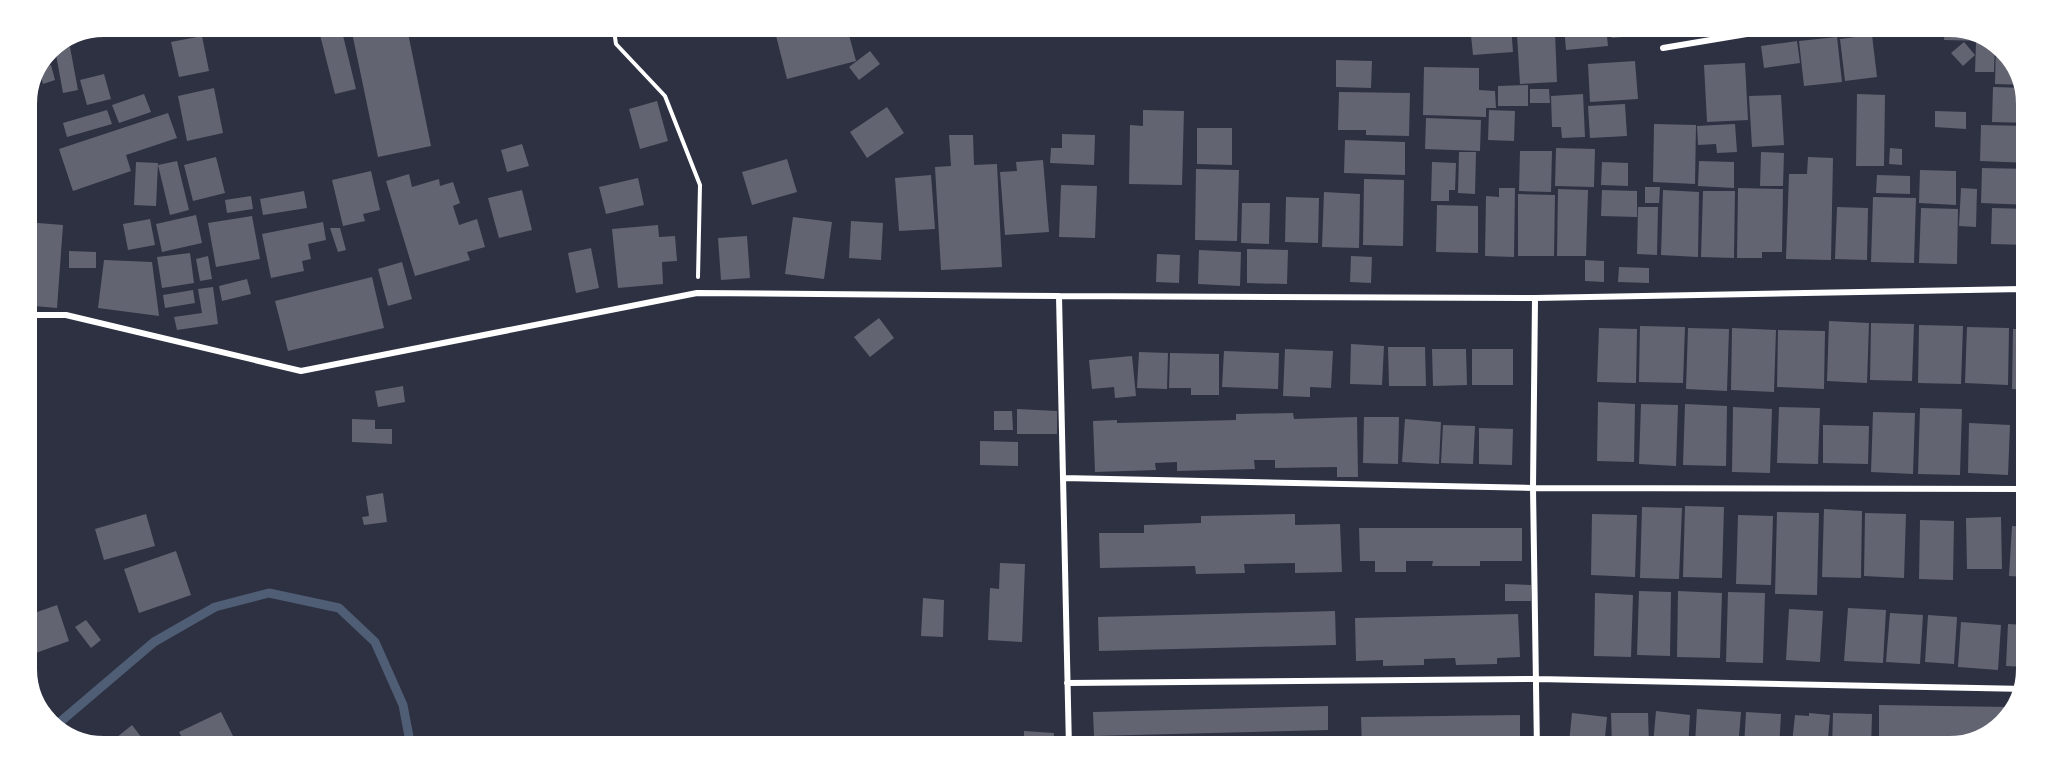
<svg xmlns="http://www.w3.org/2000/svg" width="2053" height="773" font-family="Ubuntu,sans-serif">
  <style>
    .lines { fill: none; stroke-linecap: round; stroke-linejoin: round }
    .stream { stroke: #4f5d75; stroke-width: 9 }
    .building { fill: #626471 }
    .path { stroke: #fff; stroke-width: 4 }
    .minor { stroke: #fff; stroke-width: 6 }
    .rim { fill: none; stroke: #fff; stroke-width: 8 }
  </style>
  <rect width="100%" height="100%" fill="#2d3142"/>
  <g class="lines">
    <path class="stream" d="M 53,728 L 154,642 L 215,607 L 269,593 L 339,608 L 375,642 L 403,705 L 411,747"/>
  </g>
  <path class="building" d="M 317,23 L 340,23 L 356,89 L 335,94 Z
    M 350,23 L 406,23 L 431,146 L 378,157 Z
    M 773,24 L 846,24 L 856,61 L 787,79 Z
    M 1470,26 L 1511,26 L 1513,52 L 1473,55 Z
    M 1515,26 L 1557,26 L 1557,28 L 1516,32 Z
    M 1564,26 L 1606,26 L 1608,46 L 1566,50 Z
    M 1611,26 L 1632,26 L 1633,36 L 1612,38 Z
    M 1636,26 L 1686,26 L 1686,35 L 1637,36 Z
    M 1945,27 L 1976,27 L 1987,35 L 1986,41 L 1944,40 Z
    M 1555,33 L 1557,82 L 1520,84 L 1517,35 Z
    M 1872,35 L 1877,77 L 1845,81 L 1840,39 Z
    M 202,36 L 209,71 L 179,77 L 171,42 Z
    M 1837,37 L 1842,82 L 1804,86 L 1799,41 Z
    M 1797,41 L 1800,63 L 1764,68 L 1761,46 Z
    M 1964,42 L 1975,55 L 1963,66 L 1951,53 Z
    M 1976,43 L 1995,44 L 1994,72 L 1975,72 Z
    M 1996,44 L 1999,44 L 2014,54 L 2025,85 L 1995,84 Z
    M 70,47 L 78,90 L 63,93 L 55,49 Z
    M 870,51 L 880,64 L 859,80 L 849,67 Z
    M 1336,60 L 1372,61 L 1371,88 L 1336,87 Z
    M 1635,61 L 1638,99 L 1590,102 L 1588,64 Z
    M 1745,63 L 1748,120 L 1707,122 L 1704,65 Z
    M 51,65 L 55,80 L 43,84 L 39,69 Z
    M 1424,67 L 1479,68 L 1479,90 L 1495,91 L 1496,108 L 1486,108 L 1486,117 L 1423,115 Z
    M 104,74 L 111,99 L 87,105 L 80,80 Z
    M 1528,85 L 1528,106 L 1498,106 L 1498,86 Z
    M 1993,87 L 2027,88 L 2030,98 L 2030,123 L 1992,122 Z
    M 214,88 L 223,133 L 187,141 L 178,96 Z
    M 1530,89 L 1549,89 L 1550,103 L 1530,103 Z
    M 1339,92 L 1410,93 L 1409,136 L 1366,135 L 1366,130 L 1338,130 Z
    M 144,94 L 151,112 L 119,123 L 112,105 Z
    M 1583,94 L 1585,137 L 1562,138 L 1561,127 L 1552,127 L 1551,96 Z
    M 1857,94 L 1885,95 L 1884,166 L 1856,166 Z
    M 1781,95 L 1784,145 L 1752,147 L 1749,96 Z
    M 657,101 L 668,141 L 640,149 L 629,109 Z
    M 1625,104 L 1627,136 L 1590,138 L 1588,106 Z
    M 23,107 L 37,130 L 23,139 Z
    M 887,107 L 904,133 L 867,158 L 850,132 Z
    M 107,110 L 112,124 L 67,137 L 63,123 Z
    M 1143,110 L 1184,111 L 1182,185 L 1129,184 L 1130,125 L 1143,126 Z
    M 1489,110 L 1515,111 L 1514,141 L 1488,140 Z
    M 1935,111 L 1966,112 L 1966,129 L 1935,127 Z
    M 168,113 L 177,138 L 126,155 L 131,171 L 73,191 L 59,149 Z
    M 1426,118 L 1481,120 L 1480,151 L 1425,149 Z
    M 1654,124 L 1696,125 L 1695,184 L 1653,182 Z
    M 1735,124 L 1737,152 L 1717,153 L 1716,144 L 1698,145 L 1697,126 Z
    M 1981,125 L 2030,126 L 2030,163 L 1980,161 Z
    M 1197,128 L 1232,128 L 1232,165 L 1197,164 Z
    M 1062,134 L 1095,135 L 1094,165 L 1050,163 L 1051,148 L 1062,148 Z
    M 949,135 L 973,135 L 974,165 L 997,164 L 1002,267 L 941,270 L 935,167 L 951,166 Z
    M 1345,140 L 1405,142 L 1405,175 L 1344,173 Z
    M 522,144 L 529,166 L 507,172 L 501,150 Z
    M 1556,148 L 1595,149 L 1594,187 L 1555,186 Z
    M 1890,148 L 1902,149 L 1902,165 L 1889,164 Z
    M 1520,151 L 1552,151 L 1551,192 L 1519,191 Z
    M 1459,152 L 1476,152 L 1475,194 L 1458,193 Z
    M 1761,152 L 1784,153 L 1783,186 L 1760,186 Z
    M 216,157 L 225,193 L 193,201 L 184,165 Z
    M 1808,157 L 1833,158 L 1831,260 L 1786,259 L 1789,174 L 1807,174 Z
    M 787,159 L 797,192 L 752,205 L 742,172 Z
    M 1043,160 L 1049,232 L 1005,235 L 1000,172 L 1017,171 L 1016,162 Z
    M 177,161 L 189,210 L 170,215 L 158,165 Z
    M 1699,161 L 1734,162 L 1734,188 L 1698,186 Z
    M 136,162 L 158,163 L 156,206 L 134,205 Z
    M 1432,162 L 1456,163 L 1455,190 L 1449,190 L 1449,201 L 1431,201 Z
    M 1602,162 L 1628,163 L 1628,186 L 1601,185 Z
    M 1982,168 L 2030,169 L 2030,205 L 1981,203 Z
    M 1196,169 L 1239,170 L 1237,241 L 1195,240 Z
    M 1920,170 L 1956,171 L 1956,205 L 1919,203 Z
    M 371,171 L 380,210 L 363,214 L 365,221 L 343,226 L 332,180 Z
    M 409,174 L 412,187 L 439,179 L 440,186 L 453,182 L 460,203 L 453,206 L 459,225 L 477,219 L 485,247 L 467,252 L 470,260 L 415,276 L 386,181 Z
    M 931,175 L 935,229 L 899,231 L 895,178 Z
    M 1877,175 L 1910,176 L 1910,194 L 1876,193 Z
    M 638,178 L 644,205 L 606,214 L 599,187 Z
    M 1364,179 L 1404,180 L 1403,246 L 1363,245 Z
    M 1061,185 L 1097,186 L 1095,238 L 1059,237 Z
    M 1645,187 L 1660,187 L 1659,203 L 1645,203 Z
    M 1499,188 L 1515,188 L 1514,257 L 1485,256 L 1486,196 L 1499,197 Z
    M 1738,188 L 1783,189 L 1782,252 L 1762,252 L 1762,258 L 1737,258 Z
    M 1961,188 L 1977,189 L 1976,227 L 1959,226 Z
    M 1558,189 L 1588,190 L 1586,256 L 1557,256 Z
    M 522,190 L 532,230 L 499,238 L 488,198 Z
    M 1602,190 L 1637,191 L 1637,217 L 1601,216 Z
    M 1663,190 L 1699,192 L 1698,257 L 1661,255 Z
    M 304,191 L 307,208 L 263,215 L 260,199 Z
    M 1703,191 L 1735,191 L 1734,258 L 1701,257 Z
    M 1324,192 L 1360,194 L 1359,248 L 1322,247 Z
    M 1518,194 L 1555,195 L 1554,256 L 1518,256 Z
    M 251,196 L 253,209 L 227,213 L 225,200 Z
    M 1286,197 L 1319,198 L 1318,243 L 1285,242 Z
    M 1873,197 L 1916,198 L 1914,263 L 1871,262 Z
    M 1242,203 L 1270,203 L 1269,244 L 1241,243 Z
    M 1437,205 L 1478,206 L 1478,253 L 1436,252 Z
    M 1638,207 L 1658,207 L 1657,255 L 1637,254 Z
    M 1837,207 L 1868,208 L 1867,260 L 1835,259 Z
    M 1921,208 L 1958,209 L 1957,264 L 1919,263 Z
    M 1992,208 L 2030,209 L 2029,245 L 1991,244 Z
    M 196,215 L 202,243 L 162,252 L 156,224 Z
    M 252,216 L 260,259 L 216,267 L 208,223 Z
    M 793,217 L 832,222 L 824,279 L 785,274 Z
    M 150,219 L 155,245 L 128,250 L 123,224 Z
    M 851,221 L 883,223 L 881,260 L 849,258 Z
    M 26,222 L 63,225 L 57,308 L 23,305 L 23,265 Z
    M 323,222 L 326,240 L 308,244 L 311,259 L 302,261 L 304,271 L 271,278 L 262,234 Z
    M 658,225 L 659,237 L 675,236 L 677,261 L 662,262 L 663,284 L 618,288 L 612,229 Z
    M 330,228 L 340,228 L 346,250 L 338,252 Z
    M 747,236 L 750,278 L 721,280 L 718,238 Z
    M 591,248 L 599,288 L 576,293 L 568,253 Z
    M 1247,249 L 1288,250 L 1287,284 L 1247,283 Z
    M 1199,250 L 1241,252 L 1240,286 L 1198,284 Z
    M 69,251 L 96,252 L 96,268 L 69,268 Z
    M 190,253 L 194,283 L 162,288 L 157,257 Z
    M 1157,254 L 1180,255 L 1179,283 L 1156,282 Z
    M 208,256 L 212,279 L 200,281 L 196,259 Z
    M 1351,256 L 1372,257 L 1371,283 L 1350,282 Z
    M 104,260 L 152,262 L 159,316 L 98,308 Z
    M 1585,260 L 1604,261 L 1604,282 L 1585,281 Z
    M 402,262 L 412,299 L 388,306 L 378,269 Z
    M 1619,267 L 1649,268 L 1649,283 L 1618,282 Z
    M 372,277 L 384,328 L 288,351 L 275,301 Z
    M 247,279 L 251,294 L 222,301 L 219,286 Z
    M 213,287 L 218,324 L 177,330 L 174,317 L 202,313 L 198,289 Z
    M 193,290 L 195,303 L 165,308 L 163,295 Z
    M 879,318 L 894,338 L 870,357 L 854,337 Z
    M 1829,321 L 1869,323 L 1867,383 L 1827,381 Z
    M 1871,323 L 1914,324 L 1912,381 L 1870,380 Z
    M 1919,325 L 1963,326 L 1961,384 L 1918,383 Z
    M 1640,326 L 1685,327 L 1683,383 L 1639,382 Z
    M 1967,327 L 2009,328 L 2008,385 L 1965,383 Z
    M 1599,328 L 1637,329 L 1636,383 L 1597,382 Z
    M 1688,328 L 1729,329 L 1727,391 L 1686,389 Z
    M 1732,328 L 1776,330 L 1774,392 L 1731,390 Z
    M 2013,329 L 2029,329 L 2028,390 L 2012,389 Z
    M 1778,330 L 1825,331 L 1824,389 L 1777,387 Z
    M 23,340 L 35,340 L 34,357 L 23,357 Z
    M 1351,344 L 1384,346 L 1382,385 L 1350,384 Z
    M 1388,347 L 1425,347 L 1426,386 L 1389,386 Z
    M 1285,349 L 1333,351 L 1331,388 L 1310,387 L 1310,397 L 1283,396 Z
    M 1432,349 L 1466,349 L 1467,385 L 1433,386 Z
    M 1472,349 L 1513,349 L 1513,385 L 1472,385 Z
    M 1224,351 L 1279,353 L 1278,389 L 1222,387 Z
    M 1139,352 L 1168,353 L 1167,389 L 1137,388 Z
    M 1170,353 L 1219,354 L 1219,395 L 1191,395 L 1191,388 L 1169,388 Z
    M 1132,356 L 1136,396 L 1115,398 L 1114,387 L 1092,389 L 1089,360 Z
    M 403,386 L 405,402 L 378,407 L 375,391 Z
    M 1598,402 L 1635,404 L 1634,462 L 1597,461 Z
    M 1641,404 L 1678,405 L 1676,466 L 1639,464 Z
    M 1685,404 L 1727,406 L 1726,466 L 1683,465 Z
    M 1733,407 L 1772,409 L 1770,473 L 1732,472 Z
    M 1779,407 L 1820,408 L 1818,464 L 1777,463 Z
    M 1920,408 L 1962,409 L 1960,475 L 1918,474 Z
    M 1017,409 L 1057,411 L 1057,434 L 1017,434 Z
    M 994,411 L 1012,411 L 1013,430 L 994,430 Z
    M 1873,412 L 1915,413 L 1913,474 L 1871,472 Z
    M 1293,413 L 1294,419 L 1357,417 L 1358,477 L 1337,477 L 1337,467 L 1275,468 L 1275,460 L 1254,460 L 1255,469 L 1177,471 L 1177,462 L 1155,463 L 1156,470 L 1095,472 L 1093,421 L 1117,420 L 1117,423 L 1236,420 L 1236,414 Z
    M 1364,417 L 1399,417 L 1398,464 L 1363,463 Z
    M 352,419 L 375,420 L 375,429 L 392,429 L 392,444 L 352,442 Z
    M 1405,419 L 1441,422 L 1439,464 L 1402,462 Z
    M 1969,423 L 2010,425 L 2008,475 L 1968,473 Z
    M 1443,425 L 1475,426 L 1473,464 L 1441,463 Z
    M 1823,425 L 1869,426 L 1868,464 L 1823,463 Z
    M 1479,428 L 1513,429 L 1512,465 L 1479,464 Z
    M 980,441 L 1018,442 L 1018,466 L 980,465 Z
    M 383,493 L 387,522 L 364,525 L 362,517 L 369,516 L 366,496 Z
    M 1685,506 L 1724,507 L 1722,578 L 1683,577 Z
    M 1642,507 L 1682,508 L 1679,579 L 1640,578 Z
    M 1824,509 L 1862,511 L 1861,578 L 1822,577 Z
    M 1777,512 L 1819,513 L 1817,595 L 1775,594 Z
    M 1865,513 L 1906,514 L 1904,578 L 1864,576 Z
    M 146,514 L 155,546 L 104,560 L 95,529 Z
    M 1295,514 L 1295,525 L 1340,524 L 1342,572 L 1295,573 L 1295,563 L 1244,564 L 1245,573 L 1196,574 L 1195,566 L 1100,568 L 1099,533 L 1144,533 L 1144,525 L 1201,523 L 1201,516 Z
    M 1592,514 L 1637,515 L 1635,577 L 1591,575 Z
    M 1738,515 L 1773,516 L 1771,585 L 1736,584 Z
    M 2001,517 L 2002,569 L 1967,569 L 1966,518 Z
    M 1920,520 L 1954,521 L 1953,580 L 1919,579 Z
    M 2012,526 L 2027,527 L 2027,577 L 2009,576 Z
    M 1359,528 L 1522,528 L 1522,561 L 1480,561 L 1480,566 L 1432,566 L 1433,561 L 1406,561 L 1406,572 L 1375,572 L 1375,561 L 1360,561 Z
    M 176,551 L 191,595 L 139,613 L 124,569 Z
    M 1000,563 L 1025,564 L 1022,642 L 988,640 L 990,588 L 999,589 Z
    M 1505,584 L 1531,585 L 1531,601 L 1505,601 Z
    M 1639,591 L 1671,592 L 1670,656 L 1637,655 Z
    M 1678,591 L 1722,593 L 1720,658 L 1677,657 Z
    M 1728,592 L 1765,593 L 1763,663 L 1726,662 Z
    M 1595,593 L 1633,595 L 1631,657 L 1594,656 Z
    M 923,598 L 944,600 L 943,637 L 921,636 Z
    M 57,605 L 69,641 L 33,654 L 27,638 L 23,639 L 23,617 Z
    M 1848,608 L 1886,610 L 1883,663 L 1844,661 Z
    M 1789,609 L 1823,611 L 1820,662 L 1786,660 Z
    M 1335,611 L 1336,645 L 1099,651 L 1098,617 Z
    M 1890,613 L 1923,615 L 1920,664 L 1886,662 Z
    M 1518,614 L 1520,657 L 1497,658 L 1497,664 L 1456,665 L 1455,658 L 1424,659 L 1424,665 L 1383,666 L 1383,660 L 1356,661 L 1355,618 Z
    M 1928,615 L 1957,617 L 1954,664 L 1925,662 Z
    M 86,620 L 101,640 L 91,648 L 75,627 Z
    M 1961,622 L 2001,625 L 1998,670 L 1958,667 Z
    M 2008,624 L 2027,625 L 2026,667 L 2006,666 Z
    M 1879,705 L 2010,707 L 2010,718 L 1998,734 L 1950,750 L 1879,750 Z
    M 1328,706 L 1328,730 L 1094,736 L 1093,712 Z
    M 1697,709 L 1741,712 L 1738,748 L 1695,744 Z
    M 1656,711 L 1690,715 L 1688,748 L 1653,745 Z
    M 221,712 L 238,746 L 186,746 L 179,732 Z
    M 1746,712 L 1781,714 L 1779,749 L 1744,747 Z
    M 1572,713 L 1607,717 L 1604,747 L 1569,743 Z
    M 1611,713 L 1648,713 L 1649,745 L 1612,745 Z
    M 1809,713 L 1830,715 L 1827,750 L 1806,750 L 1806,745 L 1792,743 L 1795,715 L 1809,716 Z
    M 1833,713 L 1872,714 L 1871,750 L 1832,749 Z
    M 1520,715 L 1520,745 L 1513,745 L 1513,749 L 1462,749 L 1461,746 L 1362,747 L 1361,717 Z
    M 132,725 L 142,738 L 132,746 L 106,746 Z
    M 1024,731 L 1054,733 L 1053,748 L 1013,748 L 1014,742 L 1024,742 Z"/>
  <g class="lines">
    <path class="path" d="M 613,24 L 616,44 L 665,96 L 700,185 L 698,277"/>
    <path class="minor" d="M 1663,48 L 1794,26
      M 1059,296 L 1069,748
      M 1535,298 L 1533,488 L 1537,750
      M 23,315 L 66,315 L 301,371 L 697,293 L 1059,296 L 1535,298 L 2022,289 L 2029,293
      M 1063,478 L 1533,488 L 2028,489
      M 1067,683 L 1537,679 L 2026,689"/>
  </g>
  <path d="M0 0H2053V773H0ZM104 33H1949A71 71 0 0 1 2020 104V669A71 71 0 0 1 1949 740H104A71 71 0 0 1 33 669V104A71 71 0 0 1 104 33Z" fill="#fff" fill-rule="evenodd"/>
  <path class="rim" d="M104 33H1949A71 71 0 0 1 2020 104V669A71 71 0 0 1 1949 740H104A71 71 0 0 1 33 669V104A71 71 0 0 1 104 33Z"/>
</svg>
